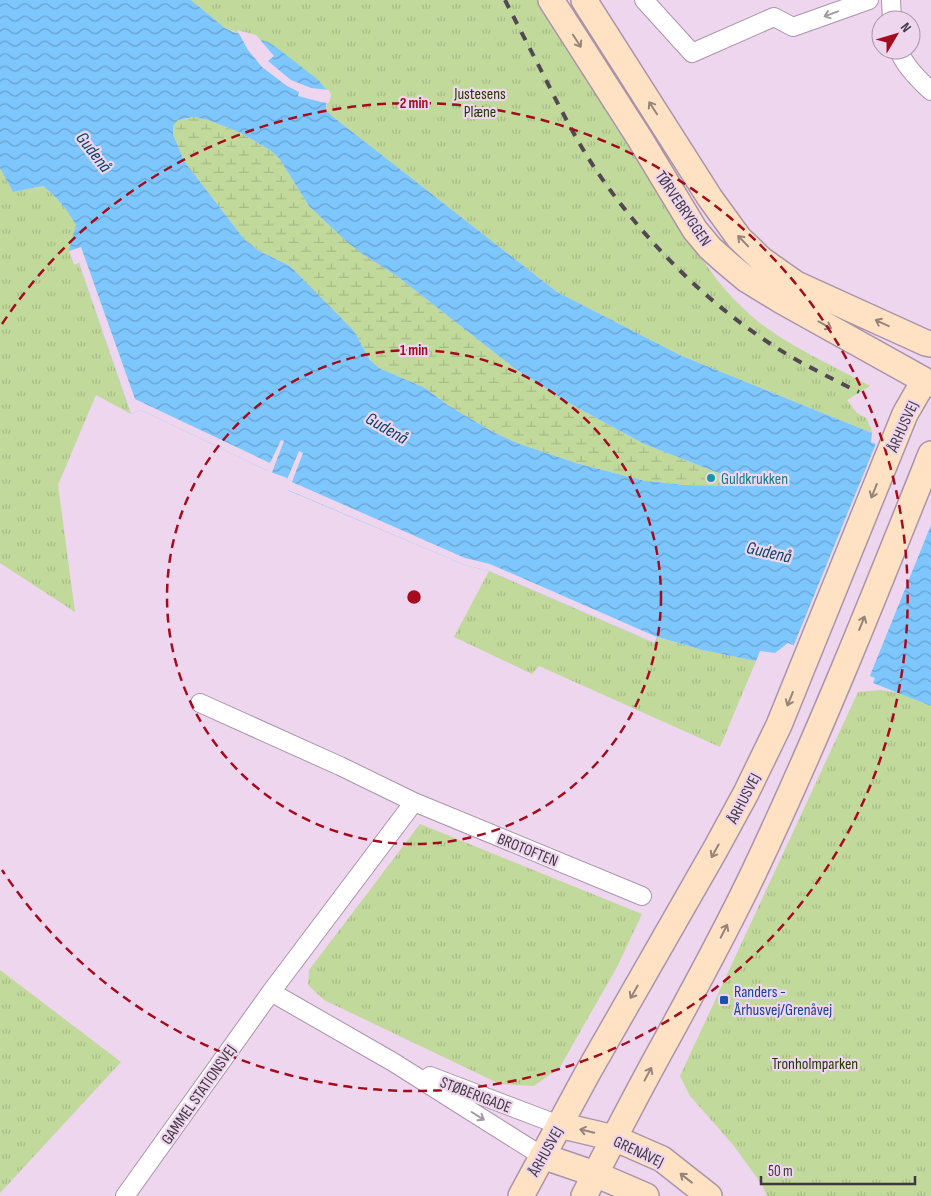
<svg xmlns="http://www.w3.org/2000/svg" width="931" height="1196" font-family="'Sofia Sans Condensed',sans-serif">
  <style>
    .grass { fill: url(#grass-tufts) }
    .wetland { fill: url(#wetland-marsh) }
    .water { fill: url(#water-waves); fill-rule: evenodd }
    .pier { fill: #eed6ee }
    .lines { fill: none; stroke-linecap: round; stroke-linejoin: round }
    .street-casing { stroke: #aa94aa; stroke-width: 20 }
    .secondary-casing { stroke: #aa94aa; stroke-width: 28 }
    .street { stroke: #fff; stroke-width: 18 }
    .secondary { stroke: #ffe2c3; stroke-width: 25 }
    .rail { stroke: #524852; stroke-width: 4; stroke-dasharray: 9 9; stroke-linecap: butt }
    .oneway { stroke: #a09ba0 }
    .oneway2 { stroke: #96847b }
    .ring { fill: none; stroke: #a50b1d; stroke-width: 2.5; stroke-dasharray: 9 6 }
    .culture-dot { fill: #0f9aa8; stroke: #eed6ee; stroke-width: 2 }
    .transit-dot { fill: #1a4fb4; stroke: #eed6ee; stroke-width: 2 }
    .labels { text-anchor: middle; stroke-width: 4.5; stroke-linejoin: round; paint-order: stroke }
    .park-label { font-size: 16px; fill: #283900; stroke: #eed6ee }
    .street-label { font-size: 16px; fill: #403740; stroke: #eed6ee }
    .culture-label { font-size: 16px; fill: #0d838f; stroke: #eed6ee; text-anchor: start }
    .transit-label { font-size: 16px; fill: #164399; stroke: #eed6ee; text-anchor: start }
    .water-label { font-size: 18px; font-style: italic; fill: #074366; stroke: #eed6ee }
    .centre { fill: #a50b1d; stroke: #eed6ee; stroke-width: 2.5 }
    .ring-label { font-size: 15px; text-anchor: middle; font-weight: bold; fill: #a50b1d; stroke: #eed6ee; stroke-width: 4.5; stroke-linejoin: round; paint-order: stroke }
  </style>
  <defs>
    <pattern id="grass-tufts" width="24" height="20" patternUnits="userSpaceOnUse" patternTransform="scale(1.25)"><rect width="24" height="20" fill="#c1d99b"/><path d="M3 7l-1-3M5 7V3M7 7l1-3M15 17l-1-3M17 17v-4M19 17l1-3" fill="none" stroke="#a7bb87"/></pattern>
    <pattern id="wetland-marsh" width="20" height="14" patternUnits="userSpaceOnUse" patternTransform="scale(1.25)"><rect width="20" height="14" fill="#c1d99b"/><path d="M1 5h8M5 5V1M11 12h8M15 12V8" fill="none" stroke="#a7bb87"/></pattern>
    <pattern id="water-waves" width="16" height="10" patternUnits="userSpaceOnUse" patternTransform="scale(1.25)"><rect width="16" height="10" fill="#7dc7fe"/><path d="M0 5q4-4 8 0t8 0" fill="none" stroke="#68a2cf"/></pattern>
  </defs>
  <rect width="100%" height="100%" fill="#eed6ee"/>
  <path class="grass" d="M 191,0 L 537,0 C 581,68 623,137 668,205 C 691,241 712,280 744,309 C 776,341 830,364 870,386 L 847,400 L 857,413 L 866,418 L 871,428 L 872,433 L 682,356 L 557,292 L 332,116 L 326,110 L 328,99 L 243,35 L 225,28 Z
    M 0,168 L 13,192 L 43,186 C 57,197 67,209 77,225 L 69,251 L 79,263 L 131,414 L 96,395 L 58,485 L 75,612 L 0,563 Z
    M 489,571 L 654,643 L 657,637 L 702,650 L 756,661 L 720,747 L 539,666 L 532,674 L 454,637 Z
    M 880,690 L 899,693 L 931,706 L 931,1196 L 767,1196 L 762,1185 L 734,1146 L 690,1096 L 680,1076 L 858,692 Z
    M 420,824 L 642,914 L 617,967 L 560,1067 L 534,1086 L 500,1084 L 324,1000 L 308,985 L 309,970 Z
    M 0,970 L 121,1062 L 0,1193 Z"/>
  <path class="wetland" d="M 194,117 L 208,120 L 239,132 L 270,150 L 279,158 L 309,206 L 364,255 L 397,276 L 514,368 L 569,403 L 644,444 L 729,477 L 732,483 L 728,486 L 686,485 L 645,481 L 576,463 L 517,443 L 493,432 L 449,406 L 425,388 L 379,368 L 370,360 L 354,331 L 290,266 L 259,251 L 244,239 L 184,161 L 173,134 L 173,126 L 178,120 Z"/>
  <path class="water" d="M 0,0 L 191,0 L 225,28 L 233,32 L 268,42 L 280,50 L 317,79 C 331,93 326,94 326,110 L 332,116 L 557,292 L 682,356 L 872,433 L 871,442 L 931,466 L 931,706 L 873,683 L 875,678 L 870,676 L 788,643 L 775,653 L 760,651 L 756,661 L 702,650 L 658,637 L 655,643 L 489,571 L 465,565 L 287,490 L 287,478 L 268,471 L 141,410 L 131,414 L 79,263 L 74,265 L 69,250 L 76,225 C 67,209 57,197 43,186 L 13,192 L 0,168 ZM 194,117 L 208,120 L 239,132 L 270,150 L 279,158 L 309,206 L 347,242 L 364,255 L 397,276 L 514,368 L 569,403 L 644,444 L 729,477 L 732,483 L 728,486 L 686,485 L 645,481 L 576,463 L 517,443 L 493,432 L 449,406 L 425,388 L 379,368 L 370,360 L 354,331 L 290,266 L 259,251 L 244,239 L 184,161 L 173,134 L 173,126 L 178,120 Z"/>
  <path class="pier" d="M 237,30 L 256,35 L 274,56 L 268,61 L 291,80 L 311,88 L 329,90 L 331,95 L 329,103 L 321,102 L 298,96 L 299,92 L 287,86 L 262,67 L 248,50 Z
    M 81,247 L 135,399 L 270,463 L 281,440 L 284,441 L 271,475 L 268,473 L 268,471 L 141,410 L 131,414 L 79,263 L 74,265 L 69,251 Z
    M 877,441 L 931,463 L 931,525 L 869,678 L 793,647 Z
    M 299,451 L 303,453 L 292,482 L 465,558 L 490,564 L 657,637 L 655,643 L 489,571 L 465,565 L 288,490 L 286,492 L 285,490 L 285,484 Z"/>
  <g class="lines">
    <g class="street-casing">
      <path id="street" d="M 644,0 L 692,53 L 774,17 L 793,27 L 869,0
        M 891,0 L 892,20
        M 899,50 C 903,64 920,81 931,91
        M 200,703 L 340,766 L 414,802 L 642,896
        M 271,992 L 393,1062 L 542,1156
        M 430,1076 L 559,1125
        M 125,1196 L 271,992 L 414,802"/>
    </g>
    <g class="secondary-casing">
      <path id="secondary" d="M 551,0 L 640,139 L 695,230 L 710,248 L 728,264 L 746,279 L 782,301 L 931,384
        M 584,0 L 710,198 L 739,238 L 762,260 L 796,284 L 926,343 L 931,344
        M 559,1125 L 614,1138 L 662,1159 L 709,1196
        M 542,1156 L 595,1174 L 646,1196
        M 521,1196 L 587,1074 L 715,850 L 746,793 L 779,725 L 905,414 L 924,381
        M 584,1196 C 611,1144 638,1091 667,1039 C 697,984 727,929 754,872 C 819,735 875,594 931,454"/>
    </g>
    <use href="#street" class="street"/>
    <use href="#secondary" class="secondary"/>
    <path class="rail" d="M 505,0 C 519,28 534,56 548,84 C 563,114 578,143 596,170 C 649,248 720,317 802,363 C 821,373 840,383 859,392"/>
  </g>
  <defs><path id="oneway-shaft" d="M-6 0H5M1.5-3L5.5 0L1.5 3" fill="none" stroke-width="1.6" stroke-linecap="round" stroke-linejoin="round" transform="scale(1.25)"/></defs>
  <g class="oneway">
    <use href="#oneway-shaft" transform="translate(831 14) rotate(160)"/>
    <use href="#oneway-shaft" transform="translate(478 1116) rotate(32)"/>
  </g>
  <g class="oneway2">
    <use href="#oneway-shaft" transform="translate(577 41) rotate(57)"/>
    <use href="#oneway-shaft" transform="translate(653 108) rotate(-123)"/>
    <use href="#oneway-shaft" transform="translate(743 241) rotate(-134)"/>
    <use href="#oneway-shaft" transform="translate(882 323) rotate(-155)"/>
    <use href="#oneway-shaft" transform="translate(825 325) rotate(29)"/>
    <use href="#oneway-shaft" transform="translate(874 491) rotate(112)"/>
    <use href="#oneway-shaft" transform="translate(862 623) rotate(-68)"/>
    <use href="#oneway-shaft" transform="translate(790 699) rotate(112)"/>
    <use href="#oneway-shaft" transform="translate(715 851) rotate(119)"/>
    <use href="#oneway-shaft" transform="translate(724 931) rotate(-63)"/>
    <use href="#oneway-shaft" transform="translate(634 992) rotate(120)"/>
    <use href="#oneway-shaft" transform="translate(648 1074) rotate(-62)"/>
    <use href="#oneway-shaft" transform="translate(587 1131) rotate(-167)"/>
    <use href="#oneway-shaft" transform="translate(686 1178) rotate(-142)"/>
  </g>
  <g class="ring">
    <circle cx="414" cy="597" r="247"/>
    <path d="M2 324A494 494 0 1 1 2 870"/>
  </g>
  <circle class="culture-dot" cx="711" cy="478" r="5"/>
  <rect class="transit-dot" x="719" y="995" width="10" height="10" rx="2.5"/>
  <g class="labels">
    <g class="park-label">
      <text x="480" y="99">Justesens<tspan x="480" dy="18">Plæne</tspan></text>
      <text x="815" y="1069">Tronholmparken</text>
    </g>
    <g class="street-label">
      <text transform="translate(684 208) rotate(56)" y="6">TØRVEBRYGGEN</text>
      <text transform="translate(902 426) rotate(-66)" y="6">ÅRHUSVEJ</text>
      <text transform="translate(743 798) rotate(-63)" y="6">ÅRHUSVEJ</text>
      <text transform="translate(528 849) rotate(22)" y="6">BROTOFTEN</text>
      <text transform="translate(198 1094) rotate(-55)" y="6">GAMMEL STATIONSVEJ</text>
      <text transform="translate(476 1094) rotate(21)" y="6">STØBERIGADE</text>
      <text transform="translate(545 1151) rotate(-61)" y="6">ÅRHUSVEJ</text>
      <text transform="translate(639 1151) rotate(25)" y="6">GRENÅVEJ</text>
    </g>
    <g class="culture-label">
      <text x="721" y="484">Guldkrukken</text>
    </g>
    <g class="transit-label">
      <text x="734" y="997">Randers -<tspan x="734" dy="18">Århusvej/Grenåvej</tspan></text>
    </g>
    <g class="water-label">
      <text transform="translate(94 152) rotate(52)" y="6">Gudenå</text>
      <text transform="translate(387 428) rotate(30)" y="6">Gudenå</text>
      <text transform="translate(769 552) rotate(13)" y="6">Gudenå</text>
    </g>
  </g>
  <circle cx="414" cy="597" r="8" class="centre"/>
  <g class="ring-label">
    <text x="414" y="108">2 min</text>
    <text x="414" y="355">1 min</text>
  </g>
  <g transform="translate(896 35) rotate(52)"><circle r="24" fill="#eed6ee" stroke="#a896a8"/>
  <path d="M0-4L9 19L0 12L-9 19Z" fill="#a50b1d"/>
  <text y="-8" font-size="14" font-weight="bold" text-anchor="middle" fill="#403740">N</text>
  </g>
  <path d="M761 1176v8h154v-8" fill="none" stroke="#403740" stroke-width="2.5"/>
  <text x="768" y="1176" font-size="15" fill="#403740" stroke="#eed6ee" stroke-width="4" paint-order="stroke">50 m</text>
</svg>
